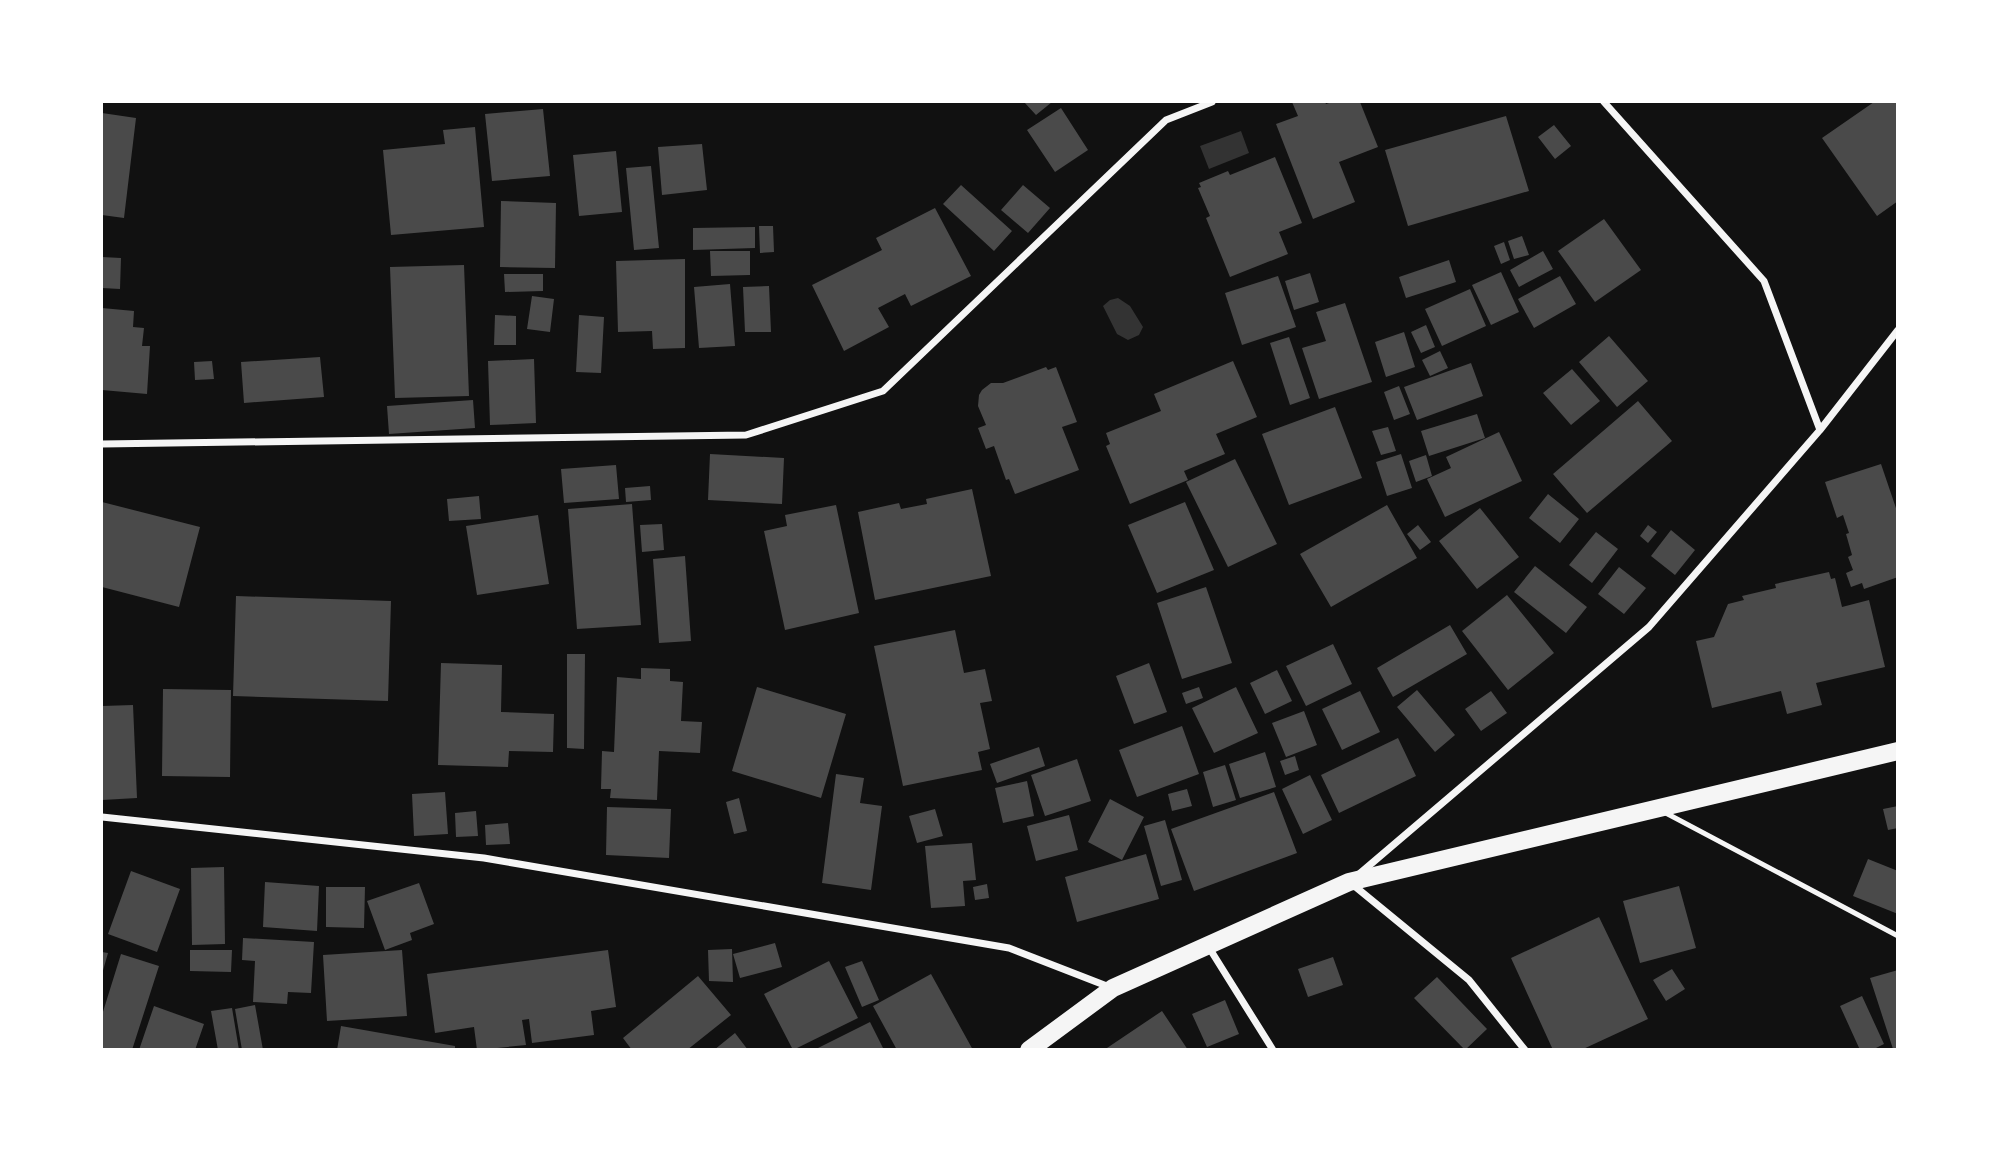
<svg xmlns="http://www.w3.org/2000/svg" width="1999" height="1151" font-family="Overpass,sans-serif">
  <style>
    .water { fill: #333 }
    .building { fill: #4a4a4a }
    .lines { fill: none; stroke-linecap: round; stroke-linejoin: round }
    .service { stroke: #f5f5f5; stroke-width: 5 }
    .minor { stroke: #f5f5f5; stroke-width: 7 }
    .primary { stroke: #f5f5f5; stroke-width: 18 }
  </style>
  <rect width="100%" height="100%" fill="#111"/>
  <path class="water" d="M 1241,131 L 1249,153 L 1209,169 L 1200,146 Z
    M 1118,298 L 1130,306 L 1143,327 L 1139,335 L 1128,340 L 1117,334 L 1103,306 L 1110,300 Z"/>
  <path class="building" d="M 1024,102 L 1052,102 L 1036,115 Z
    M 1292,102 L 1325,102 L 1326,104 L 1332,102 L 1360,102 L 1378,147 L 1339,162 L 1355,202 L 1313,219 L 1276,124 L 1298,116 Z
    M 1874,102 L 1898,102 L 1898,201 L 1877,216 L 1822,138 Z
    M 1061,108 L 1088,150 L 1055,172 L 1027,130 Z
    M 543,109 L 550,176 L 492,181 L 485,114 Z
    M 102,113 L 136,118 L 124,218 L 102,215 Z
    M 1506,116 L 1529,191 L 1408,226 L 1385,150 Z
    M 1554,125 L 1571,146 L 1555,159 L 1538,137 Z
    M 475,127 L 484,227 L 391,235 L 383,150 L 445,144 L 443,130 Z
    M 702,144 L 707,190 L 662,195 L 658,147 Z
    M 616,151 L 622,212 L 579,216 L 573,155 Z
    M 1275,157 L 1302,223 L 1279,232 L 1288,254 L 1230,277 L 1206,218 L 1210,216 L 1198,188 L 1201,187 L 1199,183 L 1228,171 L 1230,175 Z
    M 651,166 L 659,248 L 634,250 L 626,168 Z
    M 961,185 L 1012,231 L 994,251 L 943,204 Z
    M 1023,185 L 1050,208 L 1028,233 L 1001,210 Z
    M 501,201 L 556,203 L 555,268 L 500,267 Z
    M 935,208 L 971,276 L 911,306 L 905,294 L 878,308 L 889,327 L 844,351 L 812,285 L 882,250 L 876,238 Z
    M 1604,219 L 1641,270 L 1595,302 L 1558,251 Z
    M 759,226 L 773,226 L 774,252 L 760,253 Z
    M 755,227 L 755,248 L 693,250 L 693,228 Z
    M 1522,236 L 1529,255 L 1514,259 L 1508,241 Z
    M 1504,242 L 1510,260 L 1501,264 L 1494,246 Z
    M 710,251 L 750,251 L 750,275 L 711,276 Z
    M 1543,251 L 1553,269 L 1519,287 L 1510,270 Z
    M 102,257 L 121,258 L 120,289 L 102,288 Z
    M 685,259 L 685,348 L 653,349 L 652,331 L 618,332 L 616,261 Z
    M 1449,260 L 1456,282 L 1406,298 L 1399,277 Z
    M 464,265 L 469,396 L 395,398 L 390,267 Z
    M 1501,272 L 1519,312 L 1491,325 L 1472,285 Z
    M 1310,273 L 1319,302 L 1294,310 L 1285,281 Z
    M 504,274 L 543,274 L 543,291 L 505,292 Z
    M 1278,276 L 1296,327 L 1242,345 L 1225,293 Z
    M 1560,276 L 1576,304 L 1534,328 L 1518,299 Z
    M 730,284 L 735,346 L 699,348 L 694,287 Z
    M 769,286 L 771,332 L 745,332 L 743,287 Z
    M 1470,289 L 1486,326 L 1442,346 L 1425,309 Z
    M 532,296 L 554,299 L 550,332 L 527,329 Z
    M 1345,303 L 1372,382 L 1319,399 L 1302,348 L 1326,341 L 1316,312 Z
    M 102,308 L 134,311 L 133,327 L 144,328 L 142,346 L 150,346 L 147,394 L 102,390 Z
    M 495,315 L 516,316 L 516,345 L 494,345 Z
    M 579,315 L 604,317 L 601,373 L 576,372 Z
    M 1426,325 L 1435,347 L 1421,353 L 1411,332 Z
    M 1404,332 L 1415,367 L 1386,377 L 1375,342 Z
    M 1609,336 L 1648,381 L 1617,407 L 1579,362 Z
    M 1289,337 L 1310,398 L 1290,405 L 1270,343 Z
    M 1440,351 L 1448,368 L 1430,376 L 1422,360 Z
    M 320,357 L 324,397 L 244,403 L 241,362 Z
    M 534,359 L 536,423 L 490,425 L 488,361 Z
    M 212,361 L 214,379 L 195,380 L 194,362 Z
    M 1233,361 L 1257,417 L 1216,434 L 1225,454 L 1184,471 L 1188,480 L 1130,504 L 1106,446 L 1110,444 L 1106,433 L 1161,411 L 1154,394 Z
    M 1471,363 L 1483,396 L 1417,420 L 1404,387 Z
    M 1046,367 L 1048,370 L 1056,367 L 1077,422 L 1062,427 L 1079,470 L 1015,494 L 1009,479 L 1006,480 L 994,446 L 986,449 L 978,428 L 986,425 L 978,406 L 979,395 L 982,390 L 991,383 L 1003,383 Z
    M 1572,369 L 1600,401 L 1571,425 L 1543,393 Z
    M 1399,386 L 1410,414 L 1394,420 L 1384,392 Z
    M 473,400 L 475,428 L 389,434 L 387,406 Z
    M 1638,401 L 1672,441 L 1587,513 L 1553,474 Z
    M 1335,407 L 1362,478 L 1289,505 L 1262,434 Z
    M 1477,414 L 1485,438 L 1429,456 L 1421,431 Z
    M 1388,427 L 1396,451 L 1381,455 L 1372,431 Z
    M 1499,432 L 1522,481 L 1445,517 L 1427,479 L 1451,468 L 1446,457 Z
    M 710,454 L 784,458 L 782,504 L 708,500 Z
    M 1401,454 L 1412,488 L 1387,496 L 1376,462 Z
    M 1426,455 L 1432,476 L 1416,482 L 1409,461 Z
    M 1235,459 L 1277,544 L 1228,567 L 1186,482 Z
    M 1881,464 L 1898,514 L 1898,577 L 1864,589 L 1862,583 L 1851,587 L 1846,573 L 1853,570 L 1848,557 L 1852,555 L 1846,534 L 1849,533 L 1843,515 L 1837,518 L 1825,482 Z
    M 616,465 L 619,499 L 564,503 L 561,469 Z
    M 650,486 L 651,500 L 626,502 L 625,488 Z
    M 972,489 L 991,576 L 875,600 L 858,512 L 899,503 L 901,509 L 927,504 L 926,499 Z
    M 1548,494 L 1579,519 L 1560,543 L 1529,518 Z
    M 479,496 L 481,519 L 449,521 L 447,499 Z
    M 102,502 L 200,527 L 179,607 L 102,587 Z
    M 1185,502 L 1214,570 L 1157,593 L 1128,525 Z
    M 632,504 L 641,625 L 577,629 L 568,509 Z
    M 836,505 L 859,613 L 785,630 L 764,531 L 787,526 L 785,515 Z
    M 1387,505 L 1417,558 L 1331,607 L 1300,554 Z
    M 1480,508 L 1519,557 L 1477,589 L 1439,541 Z
    M 538,515 L 549,584 L 477,595 L 466,526 Z
    M 662,524 L 664,550 L 642,552 L 640,525 Z
    M 1418,525 L 1431,542 L 1420,550 L 1407,534 Z
    M 1648,525 L 1657,532 L 1648,543 L 1640,536 Z
    M 1671,530 L 1695,550 L 1675,575 L 1651,556 Z
    M 1596,532 L 1618,549 L 1592,583 L 1569,565 Z
    M 685,556 L 691,641 L 659,643 L 653,559 Z
    M 1535,566 L 1587,607 L 1566,633 L 1514,592 Z
    M 1619,567 L 1646,588 L 1624,614 L 1598,594 Z
    M 1829,572 L 1831,579 L 1835,578 L 1842,607 L 1869,600 L 1885,667 L 1816,683 L 1822,705 L 1787,714 L 1781,691 L 1712,708 L 1696,641 L 1714,637 L 1728,604 L 1744,600 L 1742,596 L 1776,588 L 1775,584 Z
    M 1206,587 L 1232,663 L 1182,679 L 1157,603 Z
    M 1507,595 L 1554,653 L 1508,690 L 1462,631 Z
    M 236,596 L 391,601 L 388,701 L 233,696 Z
    M 1450,625 L 1467,654 L 1393,697 L 1377,668 Z
    M 955,630 L 964,673 L 985,669 L 992,701 L 980,703 L 990,749 L 978,752 L 982,770 L 903,786 L 874,646 Z
    M 1333,644 L 1352,684 L 1306,706 L 1286,666 Z
    M 567,654 L 585,654 L 584,749 L 567,748 Z
    M 441,663 L 502,665 L 501,712 L 554,714 L 553,752 L 509,751 L 508,767 L 438,765 Z
    M 1149,663 L 1167,712 L 1134,724 L 1116,676 Z
    M 641,668 L 670,669 L 670,681 L 683,682 L 681,721 L 702,722 L 700,753 L 659,751 L 657,800 L 610,798 L 611,789 L 601,789 L 602,751 L 614,752 L 617,677 L 641,679 Z
    M 1277,670 L 1292,701 L 1265,714 L 1250,683 Z
    M 757,687 L 846,714 L 821,798 L 732,771 Z
    M 1199,687 L 1203,698 L 1186,704 L 1182,693 Z
    M 1236,687 L 1258,733 L 1214,753 L 1192,708 Z
    M 163,689 L 231,690 L 230,777 L 162,776 Z
    M 1417,690 L 1455,735 L 1435,752 L 1397,707 Z
    M 1360,691 L 1380,732 L 1342,750 L 1322,709 Z
    M 1491,691 L 1507,713 L 1481,731 L 1465,709 Z
    M 133,705 L 137,798 L 102,800 L 102,706 Z
    M 1304,711 L 1317,745 L 1286,757 L 1272,723 Z
    M 1182,726 L 1199,774 L 1137,797 L 1119,750 Z
    M 1398,738 L 1416,776 L 1339,813 L 1321,775 Z
    M 1039,747 L 1045,766 L 997,783 L 990,764 Z
    M 1265,752 L 1276,787 L 1240,798 L 1229,764 Z
    M 1295,756 L 1299,770 L 1285,775 L 1280,761 Z
    M 1077,759 L 1091,801 L 1045,816 L 1031,775 Z
    M 1225,765 L 1236,800 L 1213,807 L 1203,772 Z
    M 836,774 L 864,778 L 860,803 L 882,806 L 871,890 L 822,883 Z
    M 1310,775 L 1332,820 L 1303,834 L 1282,789 Z
    M 1027,781 L 1034,816 L 1003,823 L 995,788 Z
    M 1187,789 L 1192,806 L 1172,811 L 1168,794 Z
    M 445,792 L 448,834 L 414,836 L 412,794 Z
    M 1274,792 L 1297,853 L 1194,891 L 1171,829 Z
    M 739,798 L 747,831 L 734,834 L 726,802 Z
    M 1110,799 L 1144,817 L 1122,860 L 1088,842 Z
    M 1898,806 L 1898,828 L 1888,830 L 1883,809 Z
    M 607,807 L 671,809 L 669,858 L 606,855 Z
    M 935,809 L 943,836 L 917,843 L 909,816 Z
    M 476,811 L 478,836 L 456,837 L 455,813 Z
    M 1069,815 L 1078,850 L 1036,861 L 1027,826 Z
    M 1165,820 L 1182,880 L 1161,886 L 1144,826 Z
    M 508,823 L 510,844 L 486,845 L 485,825 Z
    M 972,843 L 976,880 L 963,881 L 965,906 L 931,908 L 925,846 Z
    M 1146,854 L 1159,899 L 1077,922 L 1065,877 Z
    M 1868,859 L 1898,871 L 1898,914 L 1853,896 Z
    M 224,867 L 225,944 L 192,945 L 191,868 Z
    M 131,871 L 180,889 L 157,952 L 108,934 Z
    M 265,882 L 319,886 L 317,931 L 263,927 Z
    M 419,883 L 434,924 L 410,933 L 412,940 L 385,950 L 367,901 Z
    M 987,884 L 989,898 L 975,900 L 973,887 Z
    M 1679,886 L 1696,948 L 1640,963 L 1623,901 Z
    M 326,887 L 365,887 L 364,928 L 326,927 Z
    M 1599,917 L 1648,1019 L 1581,1050 L 1553,1050 L 1511,958 Z
    M 243,938 L 314,942 L 311,993 L 288,992 L 287,1004 L 253,1002 L 255,961 L 242,960 Z
    M 775,943 L 782,967 L 740,978 L 733,954 Z
    M 732,949 L 733,982 L 709,981 L 708,950 Z
    M 190,950 L 232,950 L 231,972 L 190,971 Z
    M 402,950 L 407,1016 L 327,1021 L 323,955 Z
    M 608,950 L 616,1007 L 591,1011 L 594,1035 L 532,1043 L 529,1019 L 522,1020 L 526,1045 L 477,1050 L 474,1027 L 435,1033 L 427,974 Z
    M 102,952 L 108,953 L 102,974 Z
    M 121,954 L 159,966 L 132,1050 L 102,1050 L 102,1015 Z
    M 1333,957 L 1343,985 L 1308,997 L 1298,969 Z
    M 829,961 L 858,1018 L 793,1050 L 764,994 Z
    M 862,961 L 879,1000 L 862,1007 L 845,967 Z
    M 1672,969 L 1685,989 L 1666,1001 L 1653,980 Z
    M 1898,970 L 1898,1048 L 1893,1049 L 1870,978 Z
    M 931,974 L 973,1050 L 897,1050 L 873,1006 Z
    M 698,976 L 731,1015 L 687,1050 L 632,1050 L 623,1038 Z
    M 1437,977 L 1487,1029 L 1465,1050 L 1414,998 Z
    M 1862,996 L 1884,1044 L 1872,1050 L 1860,1050 L 1840,1006 Z
    M 1225,1000 L 1239,1034 L 1207,1047 L 1192,1014 Z
    M 255,1005 L 263,1050 L 242,1050 L 235,1009 Z
    M 154,1006 L 204,1024 L 195,1050 L 139,1050 Z
    M 232,1008 L 239,1050 L 218,1050 L 211,1011 Z
    M 1162,1011 L 1188,1050 L 1104,1050 Z
    M 870,1022 L 884,1050 L 814,1050 Z
    M 341,1026 L 455,1046 L 455,1050 L 337,1050 Z
    M 735,1033 L 748,1050 L 714,1050 Z"/>
  <g class="lines">
    <path class="service" d="M 1662,811 L 1898,936"/>
    <path class="minor" d="M 1820,430 L 1898,330
      M 102,444 L 746,435 L 883,391 L 1166,120 L 1212,102
      M 102,817 L 484,858 L 1009,948 L 1112,988
      M 1358,875 L 1649,627 L 1820,430 L 1764,281 L 1604,102
      M 1352,884 L 1469,980 L 1525,1050
      M 1208,946 L 1273,1050"/>
    <path class="primary" d="M 1029,1050 L 1113,988 L 1349,882 L 1898,751"/>
  </g>
  <rect width="1999" height="1151" fill="none" stroke="#ffffff" stroke-width="206"/>
</svg>
